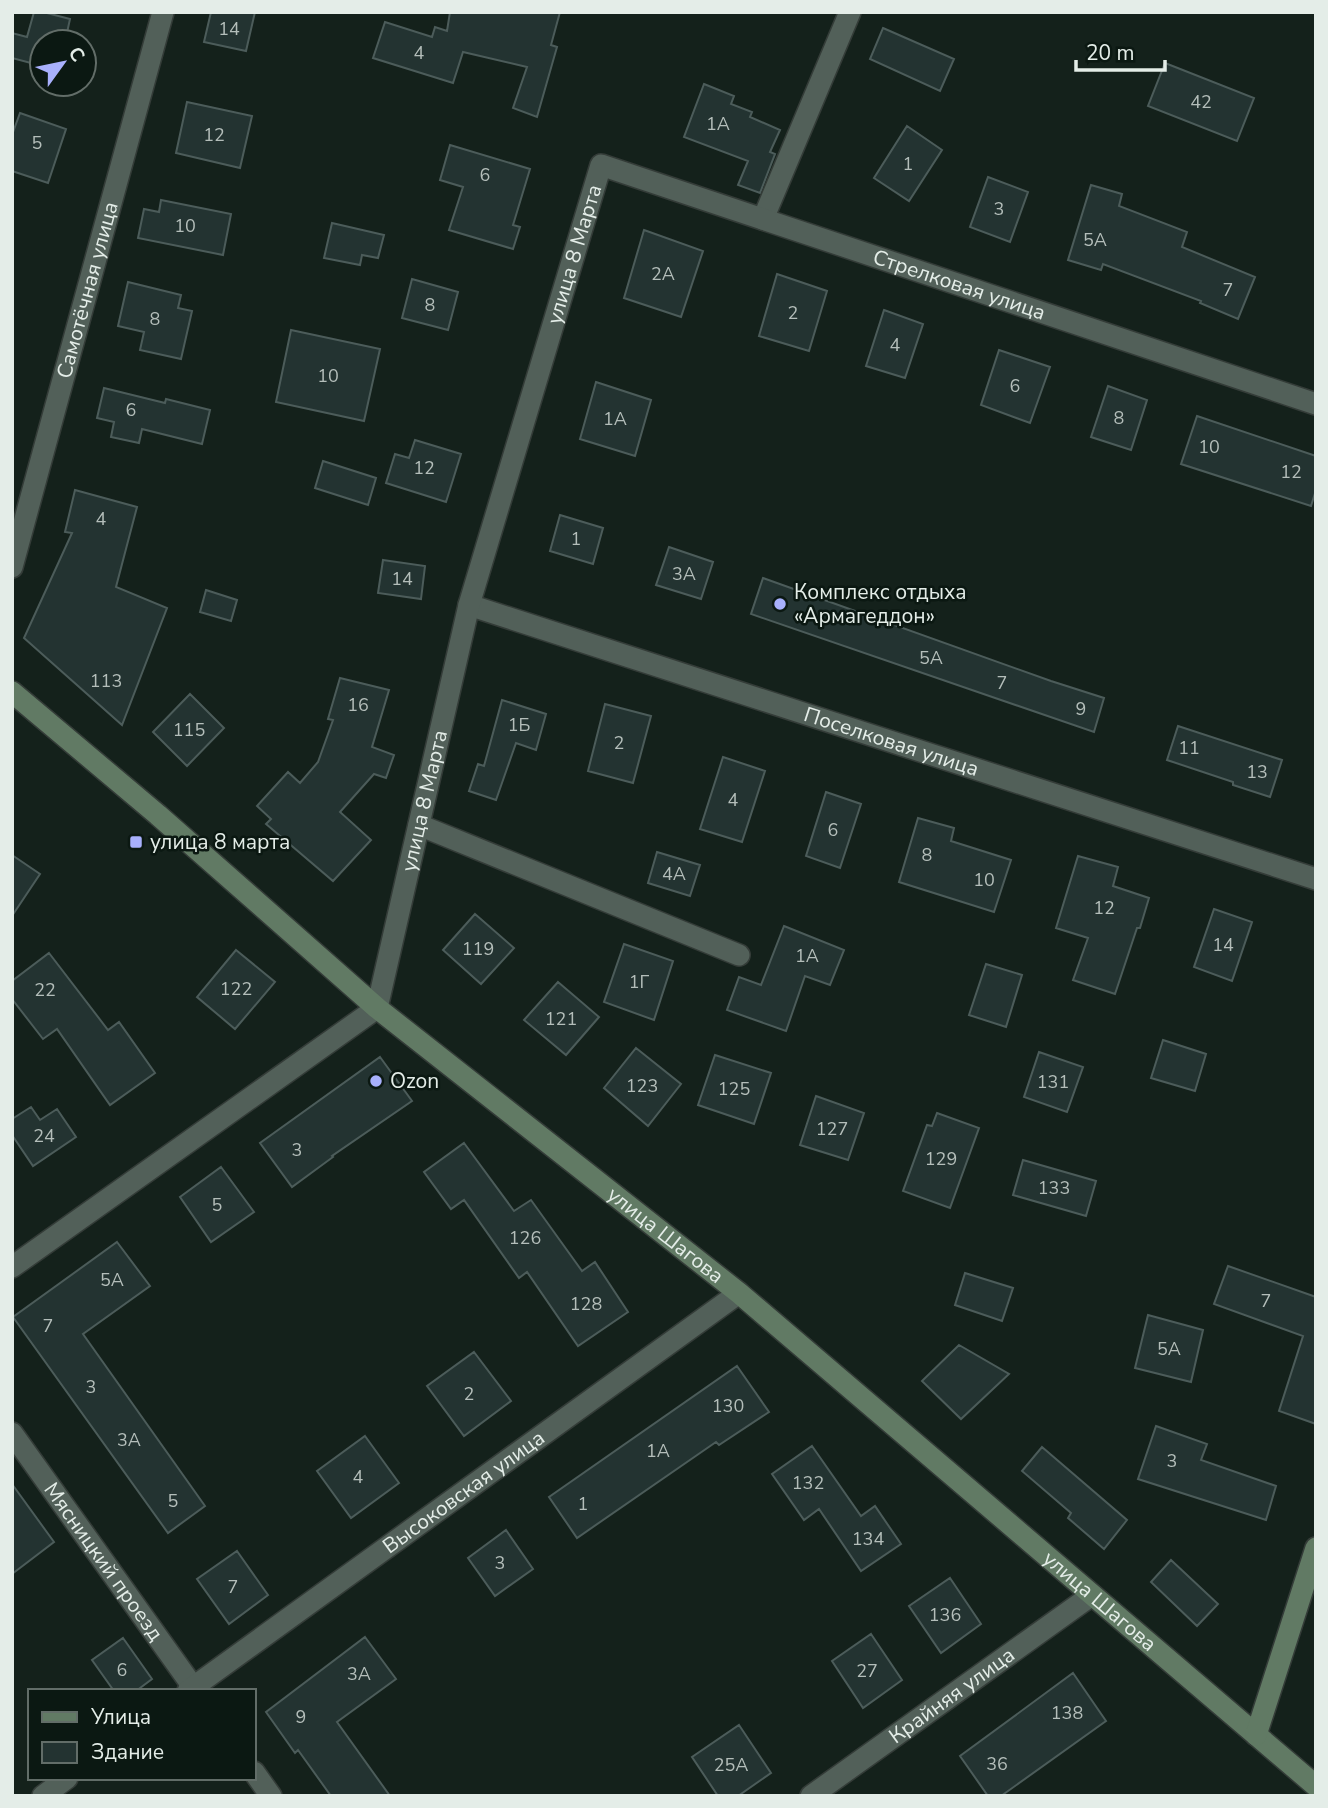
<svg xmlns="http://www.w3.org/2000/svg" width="1328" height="1808" font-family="'Nunito Sans',sans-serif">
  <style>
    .building { fill: #233331; stroke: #4c5c5a; stroke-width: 2 }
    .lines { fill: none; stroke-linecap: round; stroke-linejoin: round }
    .street-casing { stroke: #343c38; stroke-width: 24 }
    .secondary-casing { stroke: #343c38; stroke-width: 24 }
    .street { stroke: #526059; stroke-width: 21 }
    .secondary { stroke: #617a64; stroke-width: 21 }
    .poi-dot { fill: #a8b0fc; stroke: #0b1812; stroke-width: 2.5 }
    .labels { text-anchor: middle; stroke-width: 5; stroke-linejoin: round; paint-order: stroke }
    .number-label { font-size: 18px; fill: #b4beba }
    .street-label { font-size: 21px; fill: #e4ede8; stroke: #0b1812 }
    .poi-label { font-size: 21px; fill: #e4ede8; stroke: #0b1812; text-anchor: start }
  </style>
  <rect width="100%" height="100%" fill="#14211b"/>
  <path class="building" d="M 34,12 L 43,12 L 70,19 L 65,42 L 42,42 L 42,66 L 12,58 L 12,33 L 27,37 Z
    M 211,12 L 255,12 L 246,51 L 204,42 Z
    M 450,12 L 560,12 L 551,45 L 557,47 L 537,117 L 513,108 L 527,67 L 463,52 L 453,83 L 373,58 L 385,22 L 432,37 L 435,27 L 447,31 Z
    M 883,28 L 954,59 L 940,91 L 870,59 Z
    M 1165,63 L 1254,98 L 1237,141 L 1148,106 Z
    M 704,84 L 734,96 L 731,104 L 752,112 L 750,117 L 780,130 L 770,152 L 775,154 L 760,193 L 738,185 L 748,161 L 684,137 Z
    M 187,102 L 252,116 L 240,168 L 176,153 Z
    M 20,113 L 66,129 L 48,183 L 12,171 L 12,135 Z
    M 907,126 L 942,150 L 909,201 L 874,178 Z
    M 450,145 L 530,169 L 513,225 L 520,227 L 513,249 L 449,230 L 463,187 L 440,180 Z
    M 988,177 L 1028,192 L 1010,242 L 970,227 Z
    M 1091,185 L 1122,194 L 1119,206 L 1187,232 L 1182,247 L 1255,277 L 1238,319 L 1200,303 L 1201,301 L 1103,264 L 1101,270 L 1068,260 Z
    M 161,200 L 231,214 L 223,255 L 138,238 L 144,209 L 159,212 Z
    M 332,223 L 384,235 L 378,258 L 362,255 L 360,265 L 324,258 Z
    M 644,230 L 703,251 L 681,317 L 624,298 Z
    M 777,274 L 827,291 L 809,351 L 759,336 Z
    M 412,279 L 458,292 L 448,330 L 402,318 Z
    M 128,282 L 181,295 L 178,308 L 192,311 L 181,359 L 140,350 L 144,332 L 118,326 Z
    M 884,310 L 923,324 L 905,378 L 866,366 Z
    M 291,330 L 380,349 L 364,421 L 276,402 Z
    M 999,350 L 1050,367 L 1030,423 L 981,405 Z
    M 596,382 L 651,400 L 635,456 L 580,439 Z
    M 1108,386 L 1147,400 L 1131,450 L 1091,437 Z
    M 104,388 L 165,403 L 166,399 L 210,410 L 202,444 L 142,429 L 139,443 L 111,437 L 114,422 L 97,418 Z
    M 1197,416 L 1316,456 L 1316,490 L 1311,506 L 1181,464 Z
    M 415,440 L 461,454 L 446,502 L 386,483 L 395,454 L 409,458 Z
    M 323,461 L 376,478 L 368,505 L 315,488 Z
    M 75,490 L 137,507 L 116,587 L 167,608 L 122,725 L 24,638 L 72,533 L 65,532 Z
    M 560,515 L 603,528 L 593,564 L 550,551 Z
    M 669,547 L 713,562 L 701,599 L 656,585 Z
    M 383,560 L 425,566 L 421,599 L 378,593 Z
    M 763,578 L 1051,681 L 1104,698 L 1094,732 L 751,614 Z
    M 206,590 L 237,600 L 231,621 L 200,612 Z
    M 340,678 L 389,690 L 372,747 L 394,755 L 386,778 L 374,774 L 340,812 L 371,840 L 333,881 L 266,824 L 271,819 L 257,806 L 288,772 L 300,783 L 318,762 L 333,720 L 328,719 Z
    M 190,694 L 224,728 L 187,766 L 153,732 Z
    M 502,700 L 546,714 L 536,750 L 516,743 L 496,800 L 469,791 L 478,764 L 484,766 Z
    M 605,704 L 651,716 L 633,783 L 588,771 Z
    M 1178,726 L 1282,760 L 1270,797 L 1233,785 L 1233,782 L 1167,760 Z
    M 723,757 L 765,771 L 742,842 L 700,829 Z
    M 826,792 L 861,804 L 840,868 L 806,856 Z
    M 918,818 L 954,828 L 951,841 L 1011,860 L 994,912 L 899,882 Z
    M 657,852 L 700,865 L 690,896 L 648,883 Z
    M 12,855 L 40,874 L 12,916 Z
    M 1078,856 L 1118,867 L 1113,886 L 1149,898 L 1140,928 L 1137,928 L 1115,994 L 1073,980 L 1088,938 L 1056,928 Z
    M 1214,909 L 1252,922 L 1232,981 L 1194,967 Z
    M 475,914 L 514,948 L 481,984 L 443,950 Z
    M 784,926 L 844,950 L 830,985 L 805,976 L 786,1031 L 727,1010 L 739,977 L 761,985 Z
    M 624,944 L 673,961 L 654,1020 L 604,1002 Z
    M 236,950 L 275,982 L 235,1029 L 197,997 Z
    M 49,953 L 108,1030 L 119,1022 L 155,1073 L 110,1105 L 57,1029 L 43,1039 L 12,999 L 12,981 Z
    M 986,964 L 1022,975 L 1006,1027 L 969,1015 Z
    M 558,982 L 599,1017 L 566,1055 L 524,1020 Z
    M 1163,1040 L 1206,1054 L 1195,1091 L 1151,1078 Z
    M 636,1048 L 681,1084 L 648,1126 L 604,1088 Z
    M 1039,1052 L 1083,1067 L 1067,1112 L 1024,1097 Z
    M 715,1055 L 771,1073 L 754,1124 L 698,1105 Z
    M 380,1057 L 412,1101 L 332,1156 L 333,1157 L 292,1187 L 260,1143 Z
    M 816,1096 L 864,1113 L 848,1160 L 800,1145 Z
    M 31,1107 L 40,1120 L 57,1109 L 76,1137 L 33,1166 L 12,1135 L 12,1119 Z
    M 937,1113 L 979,1128 L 950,1208 L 903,1191 L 927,1125 L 932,1126 Z
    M 464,1143 L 514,1211 L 531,1200 L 582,1271 L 595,1262 L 628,1312 L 578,1346 L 527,1272 L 519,1278 L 464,1200 L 451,1209 L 424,1172 Z
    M 1023,1160 L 1096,1181 L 1086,1216 L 1013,1195 Z
    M 221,1167 L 254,1212 L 211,1242 L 180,1197 Z
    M 117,1242 L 150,1286 L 83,1334 L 205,1506 L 168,1533 L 13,1317 Z
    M 1228,1266 L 1316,1297 L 1316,1424 L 1279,1411 L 1303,1336 L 1214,1304 Z
    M 965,1273 L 1013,1288 L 1002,1321 L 955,1305 Z
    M 1148,1315 L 1203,1330 L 1191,1382 L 1135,1368 Z
    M 959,1345 L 1009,1374 L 961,1419 L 922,1381 Z
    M 474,1352 L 511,1401 L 464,1436 L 427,1386 Z
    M 737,1366 L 769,1412 L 719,1445 L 716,1442 L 577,1538 L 549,1497 Z
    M 1156,1426 L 1207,1444 L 1201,1460 L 1276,1486 L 1266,1520 L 1138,1479 Z
    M 365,1436 L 399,1483 L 351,1518 L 317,1471 Z
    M 812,1446 L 861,1516 L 875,1506 L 901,1544 L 861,1571 L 819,1509 L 804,1520 L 772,1474 Z
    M 1042,1447 L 1127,1520 L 1104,1549 L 1068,1518 L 1071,1513 L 1022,1471 Z
    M 12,1484 L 54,1542 L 12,1574 Z
    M 506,1530 L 533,1569 L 495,1596 L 468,1558 Z
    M 237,1551 L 268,1595 L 229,1624 L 197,1579 Z
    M 1171,1560 L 1218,1604 L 1197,1626 L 1151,1582 Z
    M 950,1578 L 981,1624 L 941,1653 L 909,1606 Z
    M 871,1634 L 902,1680 L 863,1708 L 832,1661 Z
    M 365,1637 L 396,1679 L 337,1722 L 390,1796 L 331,1796 L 298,1750 L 295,1753 L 266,1712 Z
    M 123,1638 L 152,1679 L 136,1691 L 114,1691 L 92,1660 Z
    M 1073,1673 L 1106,1721 L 1001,1796 L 988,1796 L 960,1756 Z
    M 739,1725 L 771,1773 L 738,1796 L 718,1796 L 692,1757 Z"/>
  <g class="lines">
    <g class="street-casing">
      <g id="street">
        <path d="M 763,219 L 850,12"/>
        <path id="s1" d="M 12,567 L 163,12"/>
        <path id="s2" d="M 469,605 L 1316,879"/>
        <path d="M 419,825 L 739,955"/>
        <path id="s3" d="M 12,1267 L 377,1008 L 469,605 L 601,165 L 1316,404"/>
        <path id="s4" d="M 12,1433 L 196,1691"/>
        <path id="s5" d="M 188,1691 L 739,1293"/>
        <path d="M 254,1772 L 271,1796"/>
        <path d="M 43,1796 L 67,1778"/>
        <path id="s6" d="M 811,1796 L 1092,1595"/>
      </g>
    </g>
    <g class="secondary-casing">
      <g id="secondary">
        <path id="s7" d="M 12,692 L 158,815 L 377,1008 L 739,1293 L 1316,1786"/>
        <path d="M 1256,1735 L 1316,1548"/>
      </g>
    </g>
    <use href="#street" class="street"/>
    <use href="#secondary" class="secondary"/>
  </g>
  <g class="poi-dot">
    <circle cx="780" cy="604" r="7"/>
    <rect x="129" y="835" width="14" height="14" rx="3.5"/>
    <circle cx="376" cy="1081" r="7"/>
  </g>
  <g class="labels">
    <g class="number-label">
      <text x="229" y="35">14</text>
      <text x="419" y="59">4</text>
      <text x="1201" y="108">42</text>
      <text x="718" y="130">1А</text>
      <text x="214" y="141">12</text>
      <text x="37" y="149">5</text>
      <text x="908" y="170">1</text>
      <text x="485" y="181">6</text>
      <text x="999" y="215">3</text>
      <text x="185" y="232">10</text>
      <text x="1095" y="246">5А</text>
      <text x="663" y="280">2А</text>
      <text x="1228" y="296">7</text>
      <text x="430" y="311">8</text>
      <text x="793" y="319">2</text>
      <text x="155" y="325">8</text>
      <text x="895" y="351">4</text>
      <text x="328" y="382">10</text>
      <text x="1015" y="392">6</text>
      <text x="131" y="416">6</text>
      <text x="1119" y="424">8</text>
      <text x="615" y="425">1А</text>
      <text x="1209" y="453">10</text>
      <text x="424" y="474">12</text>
      <text x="1291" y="478">12</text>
      <text x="101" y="525">4</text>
      <text x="576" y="545">1</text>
      <text x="684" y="580">3А</text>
      <text x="402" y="585">14</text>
      <text x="931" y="664">5А</text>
      <text x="106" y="687">113</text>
      <text x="1002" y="689">7</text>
      <text x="358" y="711">16</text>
      <text x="1081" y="715">9</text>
      <text x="519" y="731">1Б</text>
      <text x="189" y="736">115</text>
      <text x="619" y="749">2</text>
      <text x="1189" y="754">11</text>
      <text x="1257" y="778">13</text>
      <text x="733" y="806">4</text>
      <text x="833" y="836">6</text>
      <text x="927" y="861">8</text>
      <text x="674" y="880">4А</text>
      <text x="984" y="886">10</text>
      <text x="1104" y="914">12</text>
      <text x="1223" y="951">14</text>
      <text x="478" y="955">119</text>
      <text x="807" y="962">1А</text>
      <text x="639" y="988">1Г</text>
      <text x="236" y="995">122</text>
      <text x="45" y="996">22</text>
      <text x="561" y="1025">121</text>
      <text x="1053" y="1088">131</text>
      <text x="642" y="1092">123</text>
      <text x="734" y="1095">125</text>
      <text x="832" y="1135">127</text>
      <text x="44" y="1142">24</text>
      <text x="297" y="1156">3</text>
      <text x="941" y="1165">129</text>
      <text x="1054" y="1194">133</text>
      <text x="217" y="1211">5</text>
      <text x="525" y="1244">126</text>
      <text x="112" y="1286">5А</text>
      <text x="1266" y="1307">7</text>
      <text x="586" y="1310">128</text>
      <text x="48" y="1332">7</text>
      <text x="1169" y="1355">5А</text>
      <text x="91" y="1393">3</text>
      <text x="469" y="1400">2</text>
      <text x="728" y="1412">130</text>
      <text x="129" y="1446">3А</text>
      <text x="658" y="1457">1А</text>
      <text x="1172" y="1467">3</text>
      <text x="358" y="1483">4</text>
      <text x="808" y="1489">132</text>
      <text x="173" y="1507">5</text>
      <text x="583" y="1510">1</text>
      <text x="868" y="1545">134</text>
      <text x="500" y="1569">3</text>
      <text x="233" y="1593">7</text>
      <text x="945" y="1621">136</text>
      <text x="122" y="1676">6</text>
      <text x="867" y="1677">27</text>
      <text x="359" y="1680">3А</text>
      <text x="1067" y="1719">138</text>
      <text x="301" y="1723">9</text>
      <text x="997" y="1770">36</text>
      <text x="731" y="1771">25А</text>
    </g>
    <g class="street-label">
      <text dy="7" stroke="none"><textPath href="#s3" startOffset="1227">улица 8 Марта</textPath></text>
      <text dy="7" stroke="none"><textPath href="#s3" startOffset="1698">Стрелковая улица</textPath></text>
      <text dy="7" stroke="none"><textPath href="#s1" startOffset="287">Самотёчная улица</textPath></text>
      <text dy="7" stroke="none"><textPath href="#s2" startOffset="444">Поселковая улица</textPath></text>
      <text dy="7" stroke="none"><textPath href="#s3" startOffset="660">улица 8 Марта</textPath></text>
      <text dy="7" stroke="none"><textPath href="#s7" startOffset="850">улица Шагова</textPath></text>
      <text dy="7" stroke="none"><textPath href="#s5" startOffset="340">Высоковская улица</textPath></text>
      <text dy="7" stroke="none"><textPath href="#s4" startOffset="158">Мясницкий проезд</textPath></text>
      <text dy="7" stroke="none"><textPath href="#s7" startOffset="1418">улица Шагова</textPath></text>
      <text dy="7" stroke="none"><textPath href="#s6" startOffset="173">Крайняя улица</textPath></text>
    </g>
    <g class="poi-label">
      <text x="794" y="599">Комплекс отдыха<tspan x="794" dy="24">«Армагеддон»</tspan></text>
      <text x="150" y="849">улица 8 марта</text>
      <text x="390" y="1088">Ozon</text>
    </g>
  </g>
  <rect width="1328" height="1808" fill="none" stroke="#e4ede8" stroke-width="28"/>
  <rect x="28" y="1689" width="228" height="91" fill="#0b1812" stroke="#626d68" stroke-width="2"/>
  <rect x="42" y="1712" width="35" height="10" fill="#617a64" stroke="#626d68" stroke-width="2"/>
  <text x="91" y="1724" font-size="21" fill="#e4ede8">Улица</text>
  <rect x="42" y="1742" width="35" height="21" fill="#233331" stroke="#626d68" stroke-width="2"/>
  <text x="91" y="1759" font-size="21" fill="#e4ede8">Здание</text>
  <g transform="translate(63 63) rotate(57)"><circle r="33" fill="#0b1812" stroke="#626d68" stroke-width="2"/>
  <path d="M0-5L12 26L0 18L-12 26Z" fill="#a8b0fc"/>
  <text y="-10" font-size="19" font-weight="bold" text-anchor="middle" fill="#e4ede8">С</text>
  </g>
  <path d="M1076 60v10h89v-10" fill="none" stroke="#e4ede8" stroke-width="3.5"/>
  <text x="1086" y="60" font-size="21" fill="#e4ede8" stroke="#0b1812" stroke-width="5" paint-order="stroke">20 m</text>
</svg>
